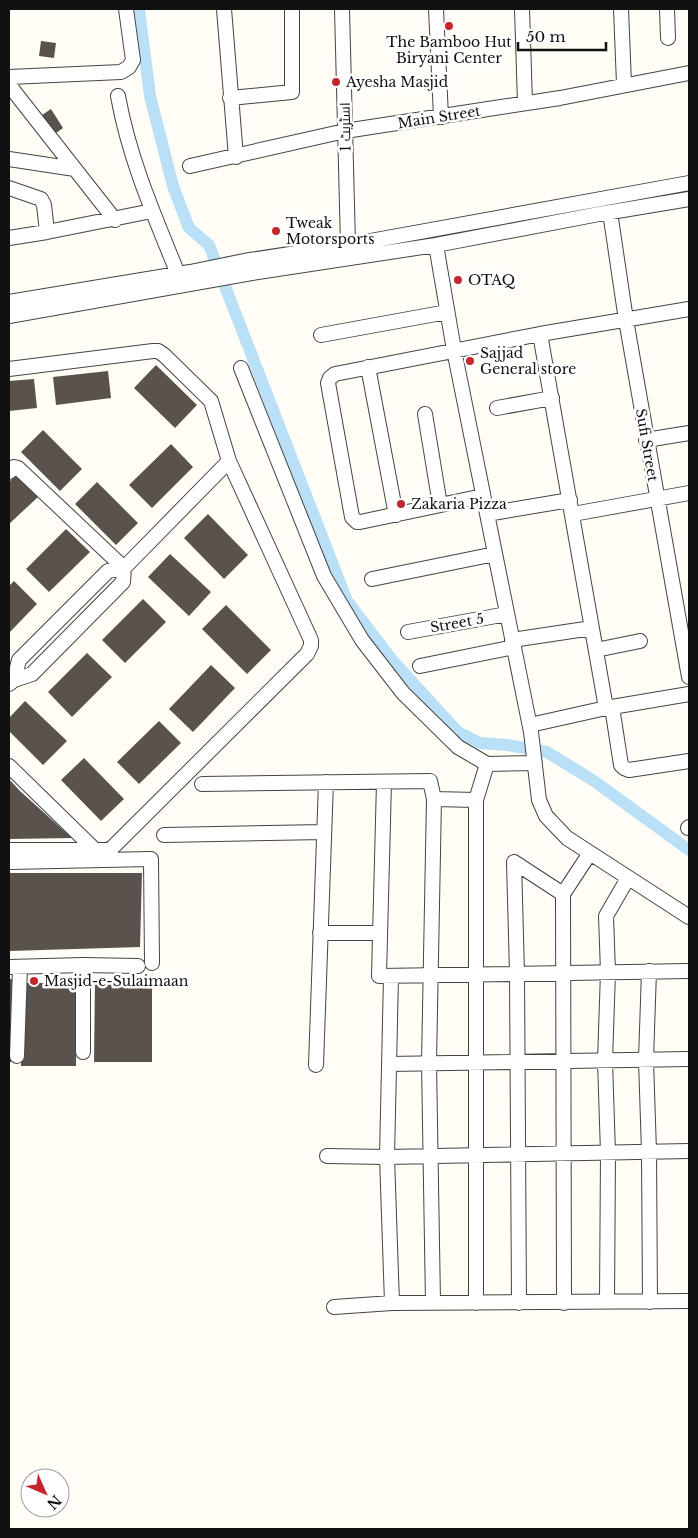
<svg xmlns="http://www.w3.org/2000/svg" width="698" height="1538" font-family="'Libre Baskerville',Cairo,serif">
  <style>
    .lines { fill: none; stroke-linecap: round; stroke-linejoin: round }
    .canal { stroke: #b9e0f7; stroke-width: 12 }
    .building { fill: #5a524d }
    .minor-casing { stroke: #444; stroke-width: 16 }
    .minor { stroke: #fff; stroke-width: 14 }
    .poi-dot { fill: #c4262e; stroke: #fff; stroke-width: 2 }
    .labels { text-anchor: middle; stroke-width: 5; stroke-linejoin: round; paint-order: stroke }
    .poi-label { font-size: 14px; fill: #111; stroke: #fff; text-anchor: start }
    .street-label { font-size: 14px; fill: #111; stroke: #fff }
  </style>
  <rect width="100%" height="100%" fill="#fffdf5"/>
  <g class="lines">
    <path class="canal" d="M 139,9 L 150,96 L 173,186 L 189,228 L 209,245 L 347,601 L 392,660 L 458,732 L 480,743 L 507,745 L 547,752 L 594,781 L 689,850"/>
  </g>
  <path class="building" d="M 41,41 L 56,43 L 54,58 L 39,56 Z
    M 51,109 L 63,128 L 52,136 L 39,117 Z
    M 156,365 L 197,405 L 175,428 L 134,388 Z
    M 108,371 L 111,398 L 56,405 L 53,377 Z
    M 34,379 L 37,408 L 9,411 L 9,381 Z
    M 43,430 L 82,469 L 60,491 L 21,452 Z
    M 171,444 L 193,467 L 152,508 L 129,485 Z
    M 16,475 L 38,497 L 9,524 L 9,482 Z
    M 97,482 L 138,523 L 116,545 L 75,504 Z
    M 208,514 L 248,555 L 224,579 L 184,538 Z
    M 66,529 L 90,552 L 49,592 L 26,569 Z
    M 170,554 L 211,592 L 189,616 L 148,577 Z
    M 14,581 L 37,604 L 9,633 L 9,586 Z
    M 143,599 L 166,622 L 125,663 L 102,640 Z
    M 226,605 L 271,650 L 247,674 L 202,629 Z
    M 87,653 L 112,677 L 72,717 L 48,692 Z
    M 211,665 L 235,688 L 193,732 L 169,709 Z
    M 25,701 L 67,741 L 43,765 L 9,731 L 9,718 Z
    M 159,721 L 181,743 L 139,784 L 117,762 Z
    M 84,758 L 124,799 L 101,821 L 61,780 Z
    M 9,779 L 20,791 L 72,838 L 9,839 Z
    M 9,873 L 142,873 L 140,947 L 9,951 Z
    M 9,979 L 14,979 L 13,1062 L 9,1062 Z
    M 95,979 L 152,979 L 152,1062 L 94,1062 Z
    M 22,983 L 77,983 L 76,1066 L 21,1066 Z"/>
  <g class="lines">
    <g class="minor-casing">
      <path id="minor" d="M 224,9 L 236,157
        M 342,9 L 348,245
        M 436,9 L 441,117
        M 522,9 L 525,103
        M 621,9 L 624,84
        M 667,9 L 668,38
        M 9,77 L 121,72 L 129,67 L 133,60 L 126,9
        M 9,85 L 115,220
        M 118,96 C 129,158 154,215 178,274
        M 230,98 L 292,92 L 292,9
        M 9,159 L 75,169
        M 190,166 L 345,131 L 560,98 L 689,73
        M 9,188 L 41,199 L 44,205 L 47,232
        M 610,212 L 626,320 L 689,677
        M 9,238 L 47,232 L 152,211
        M 436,245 L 454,350 L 531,732 L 539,800 L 546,816 L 567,838 L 689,917
        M 9,302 L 190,272 L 244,261 L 348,245 L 689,183
        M 9,316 L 246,274 L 436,245 L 599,214 L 689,199
        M 540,334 L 606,708
        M 321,335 L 447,312
        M 368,367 L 396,515
        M 241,368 L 324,576 L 362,640 L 403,693 L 458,747 L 487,764
        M 9,369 L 153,351 L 158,351 L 164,355 L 211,401 L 229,461 L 311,640 L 311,646 L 307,654 L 112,848 L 107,850 L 9,850
        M 497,408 L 552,398
        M 425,414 L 440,505
        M 646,440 L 689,433
        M 9,472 L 14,467 L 18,468 L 124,568
        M 483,496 L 360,522 L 357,522 L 352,517 L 328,383 L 330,378 L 335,374 L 540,334 L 689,309
        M 487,514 L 570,500
        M 573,514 L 689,493
        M 372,579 L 495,554
        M 408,632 L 507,614
        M 512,640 L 592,628
        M 596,650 L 640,641
        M 420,666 L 514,647
        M 14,680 L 19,660 L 108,571 L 124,568 L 229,461
        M 9,684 L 14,680 L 32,674 L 123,582 L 124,568
        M 612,707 L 621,765 L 624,768 L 629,770 L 689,761
        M 530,725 L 606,708 L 689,694
        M 9,766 L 94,849
        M 384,782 L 379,976 L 689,971
        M 202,784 L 430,781 L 434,799 L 476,800 L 487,764 L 535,763
        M 688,828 L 689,827
        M 164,835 L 324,832
        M 9,862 L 151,859 L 152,963
        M 514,862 L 517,973 L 519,1303
        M 514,862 L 563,894
        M 320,933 L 380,933
        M 9,967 L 83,965 L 138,966
        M 649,971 L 646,1060 L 649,1152 L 650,1302
        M 391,976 L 387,1157 L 392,1303
        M 83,1052 L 83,965
        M 17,1056 L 20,967
        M 389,1064 L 689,1059
        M 316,1065 L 326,782
        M 327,1156 L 387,1157 L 689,1151
        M 607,1302 L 608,1153 L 605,1061 L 608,972 L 606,916 L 628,878
        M 433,1303 L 429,1063 L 434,799
        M 476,1303 L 476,800
        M 564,1303 L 563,894 L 590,853
        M 334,1307 L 392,1303 L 689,1301"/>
    </g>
    <use href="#minor" class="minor"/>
  </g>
  <g class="poi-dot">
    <circle cx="449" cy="26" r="5"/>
    <circle cx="336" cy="82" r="5"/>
    <circle cx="276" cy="231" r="5"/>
    <circle cx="458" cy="280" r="5"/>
    <circle cx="470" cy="361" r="5"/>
    <circle cx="401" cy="504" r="5"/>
    <circle cx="34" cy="981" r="5"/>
  </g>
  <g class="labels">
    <g class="poi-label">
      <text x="449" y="47" text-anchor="middle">The Bamboo Hut<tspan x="449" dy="16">Biryani Center</tspan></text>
      <text x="346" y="87">Ayesha Masjid</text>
      <text x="286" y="228">Tweak<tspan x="286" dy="16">Motorsports</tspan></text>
      <text x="468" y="285">OTAQ</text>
      <text x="480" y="358">Sajjad<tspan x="480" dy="16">General store</tspan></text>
      <text x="411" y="509">Zakaria Pizza</text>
      <text x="44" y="986">Masjid-e-Sulaimaan</text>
    </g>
    <g class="street-label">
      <text transform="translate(439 117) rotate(-9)" y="5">Main Street</text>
      <text transform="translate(345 127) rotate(-91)" y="5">اسٹریٹ 1</text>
      <text transform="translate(647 445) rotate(80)" y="5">Sufi Street</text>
      <text transform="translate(457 623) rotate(-10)" y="5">Street 5</text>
    </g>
  </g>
  <rect width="698" height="1538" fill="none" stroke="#111111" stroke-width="20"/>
  <g transform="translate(45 1493) rotate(135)"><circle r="24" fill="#ffffff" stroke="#a0a0a0"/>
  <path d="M0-4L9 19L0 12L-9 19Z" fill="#c4262e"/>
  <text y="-8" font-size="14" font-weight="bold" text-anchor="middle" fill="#111111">N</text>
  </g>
  <path d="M518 42v8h88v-8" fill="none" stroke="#111111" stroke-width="2.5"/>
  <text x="526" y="42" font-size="15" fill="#111111" stroke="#ffffff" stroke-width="4" paint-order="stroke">50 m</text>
</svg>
